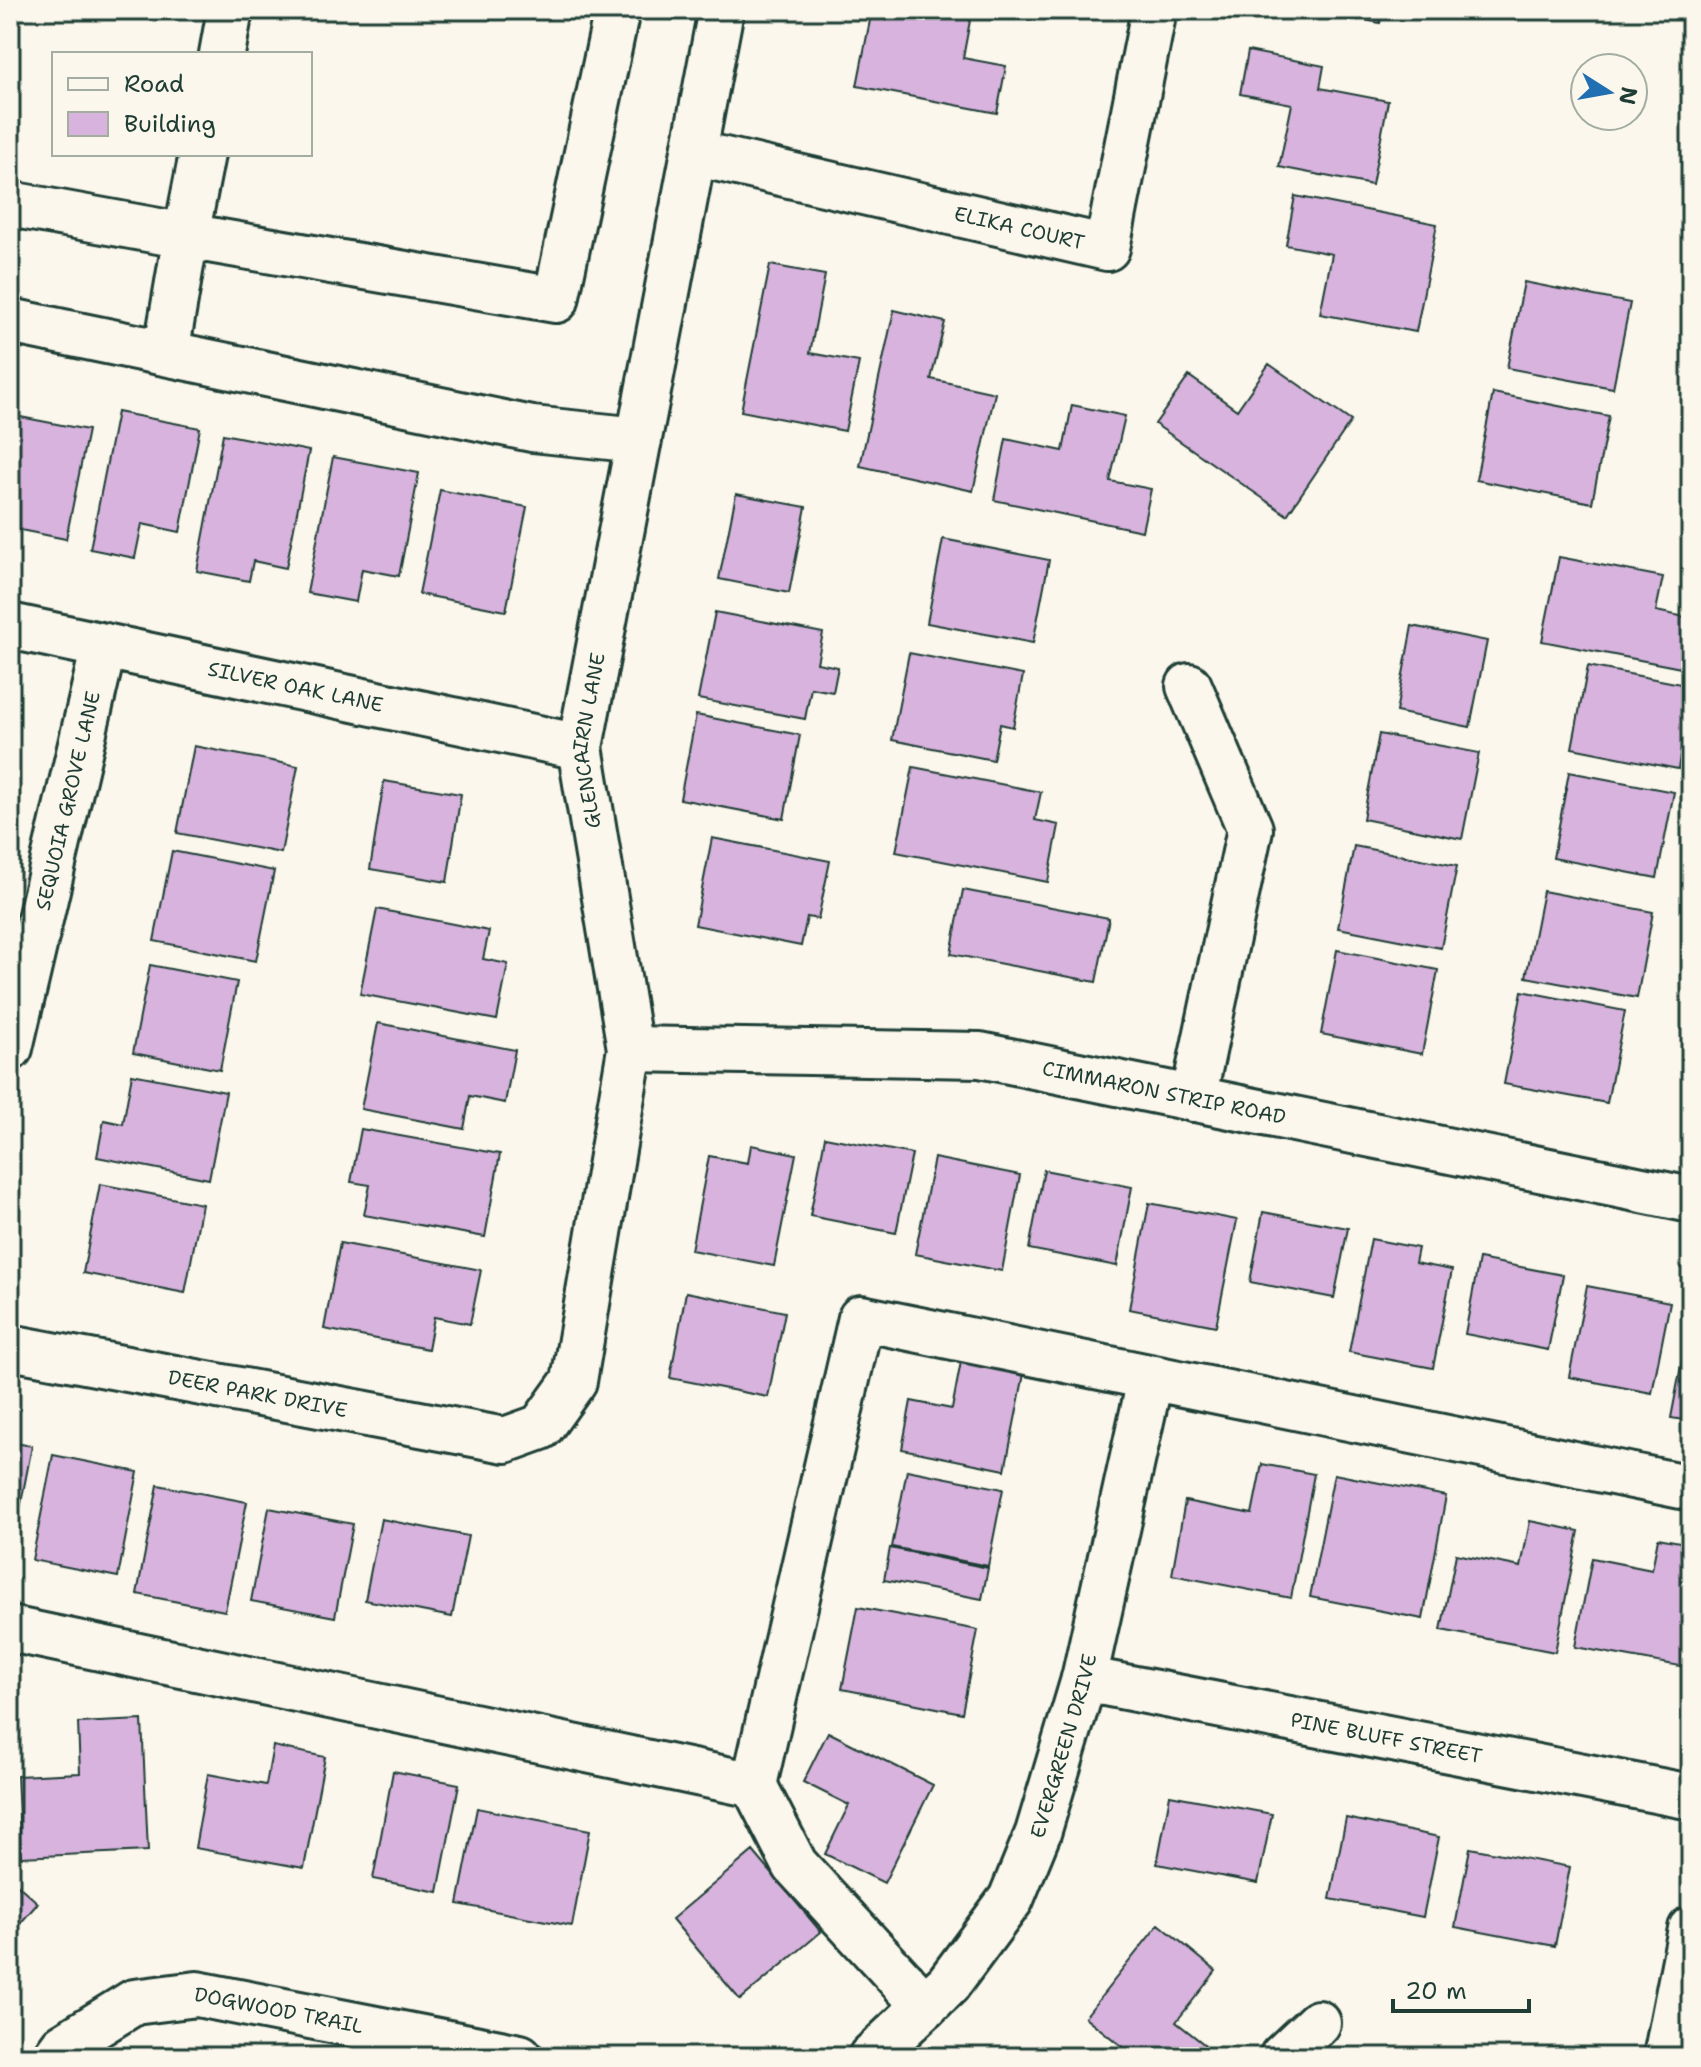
<svg xmlns="http://www.w3.org/2000/svg" width="1701" height="2067" font-family="'Shantell Sans',sans-serif">
  <style>
    .building { fill: #d7b3dd; stroke: #1f3d34; stroke-width: 2 }
    .lines { fill: none; stroke-linecap: round; stroke-linejoin: round }
    .minor-casing { stroke: #1f3d34; stroke-width: 50 }
    .minor { stroke: #fbf7ec; stroke-width: 44 }
    .labels { text-anchor: middle; stroke-width: 6; stroke-linejoin: round; paint-order: stroke }
    .street-label { font-size: 20px; fill: #1f3d34; stroke: #fbf7ec }
  </style>
  <rect width="100%" height="100%" fill="#fbf7ec"/>
  <filter id="ink" filterUnits="userSpaceOnUse"><feTurbulence type="fractalNoise" baseFrequency=".0125" numOctaves="2"/><feDisplacementMap in="SourceGraphic" scale="16" xChannelSelector="R" yChannelSelector="G"/><feConvolveMatrix kernelMatrix="1 2 1 2 8 2 1 2 1" color-interpolation-filters="sRGB"/></filter>
  <g filter="url(#ink)">
    <path class="building" d="M 872,10 L 972,10 L 963,58 L 1006,66 L 997,113 L 857,86 Z
      M 1316,10 L 1383,10 L 1380,23 Z
      M 1248,51 L 1324,66 L 1320,88 L 1388,101 L 1372,185 L 1279,167 L 1292,104 L 1240,94 Z
      M 1295,196 L 1437,224 L 1416,332 L 1320,314 L 1332,254 L 1286,245 Z
      M 770,265 L 825,275 L 810,353 L 859,362 L 845,431 L 741,411 Z
      M 1524,282 L 1630,303 L 1613,388 L 1507,368 Z
      M 894,310 L 945,322 L 931,379 L 995,393 L 973,491 L 860,466 Z
      M 1269,364 L 1351,421 L 1287,515 L 1155,424 L 1189,376 L 1237,410 Z
      M 1493,393 L 1609,416 L 1592,503 L 1476,480 Z
      M 1072,405 L 1125,416 L 1110,481 L 1151,489 L 1142,531 L 994,500 L 1006,439 L 1063,451 Z
      M 117,412 L 200,428 L 180,532 L 142,524 L 135,558 L 90,549 Z
      M 10,415 L 88,430 L 66,539 L 10,528 Z
      M 223,434 L 309,451 L 286,568 L 253,561 L 249,581 L 197,571 Z
      M 333,457 L 419,473 L 399,576 L 362,569 L 356,602 L 307,593 Z
      M 440,490 L 527,507 L 506,611 L 419,594 Z
      M 736,494 L 806,507 L 789,593 L 719,579 Z
      M 943,539 L 1049,560 L 1033,643 L 927,623 Z
      M 1559,557 L 1663,577 L 1656,611 L 1690,618 L 1681,668 L 1542,641 Z
      M 715,612 L 823,633 L 817,663 L 838,667 L 833,692 L 811,688 L 805,719 L 698,699 Z
      M 1412,626 L 1487,641 L 1470,727 L 1396,712 Z
      M 909,653 L 1023,675 L 1013,727 L 1000,724 L 993,760 L 892,740 Z
      M 1588,666 L 1691,686 L 1678,769 L 1572,748 Z
      M 696,715 L 800,735 L 784,819 L 680,799 Z
      M 1379,734 L 1479,753 L 1462,839 L 1363,819 Z
      M 194,746 L 298,766 L 281,853 L 177,833 Z
      M 913,767 L 1041,792 L 1035,820 L 1059,825 L 1048,882 L 896,852 Z
      M 1569,772 L 1674,792 L 1657,878 L 1553,858 Z
      M 384,781 L 461,794 L 447,882 L 370,869 Z
      M 712,838 L 830,861 L 818,919 L 807,917 L 801,946 L 695,925 Z
      M 1354,846 L 1457,866 L 1441,948 L 1338,928 Z
      M 172,851 L 274,871 L 256,961 L 154,941 Z
      M 963,890 L 1109,918 L 1096,982 L 951,954 Z
      M 1543,891 L 1653,912 L 1637,998 L 1526,977 Z
      M 377,909 L 489,931 L 483,959 L 508,964 L 497,1020 L 360,994 Z
      M 1337,950 L 1438,970 L 1422,1054 L 1321,1034 Z
      M 150,965 L 237,982 L 220,1070 L 133,1053 Z
      M 1522,991 L 1625,1011 L 1607,1103 L 1504,1084 Z
      M 378,1023 L 515,1050 L 505,1103 L 470,1096 L 464,1129 L 361,1109 Z
      M 132,1074 L 226,1092 L 209,1179 L 97,1157 L 104,1120 L 123,1124 Z
      M 361,1129 L 500,1154 L 485,1237 L 364,1215 L 370,1185 L 351,1182 Z
      M 825,1137 L 912,1154 L 896,1233 L 810,1216 Z
      M 751,1145 L 796,1154 L 774,1266 L 691,1250 L 709,1156 L 748,1163 Z
      M 934,1158 L 1020,1175 L 1002,1271 L 915,1254 Z
      M 1044,1170 L 1132,1187 L 1117,1266 L 1029,1249 Z
      M 100,1184 L 202,1204 L 185,1293 L 83,1273 Z
      M 1149,1203 L 1237,1220 L 1216,1326 L 1129,1309 Z
      M 1263,1212 L 1348,1228 L 1334,1298 L 1250,1282 Z
      M 1371,1239 L 1418,1248 L 1415,1263 L 1452,1270 L 1433,1368 L 1349,1352 Z
      M 340,1243 L 481,1270 L 470,1324 L 434,1317 L 428,1349 L 324,1329 Z
      M 1479,1259 L 1563,1275 L 1548,1350 L 1465,1334 Z
      M 1587,1286 L 1670,1302 L 1652,1393 L 1569,1377 Z
      M 686,1292 L 785,1312 L 768,1397 L 670,1378 Z
      M 1691,1314 L 1691,1421 L 1671,1418 Z
      M 963,1351 L 1026,1364 L 1005,1470 L 902,1449 L 911,1401 L 952,1409 Z
      M 10,1442 L 32,1446 L 17,1524 L 10,1522 Z
      M 53,1455 L 138,1472 L 118,1577 L 32,1560 Z
      M 1262,1464 L 1314,1474 L 1291,1598 L 1172,1575 L 1185,1501 L 1252,1514 Z
      M 907,1470 L 1003,1489 L 988,1566 L 892,1547 Z
      M 1334,1474 L 1446,1496 L 1423,1619 L 1310,1597 Z
      M 158,1485 L 247,1502 L 225,1611 L 137,1594 Z
      M 269,1508 L 353,1524 L 335,1617 L 251,1601 Z
      M 381,1519 L 468,1536 L 452,1617 L 365,1600 Z
      M 1530,1521 L 1579,1531 L 1555,1652 L 1441,1630 L 1456,1554 L 1521,1567 Z
      M 1658,1538 L 1691,1544 L 1691,1668 L 1575,1647 L 1592,1558 L 1652,1570 Z
      M 890,1548 L 988,1568 L 982,1599 L 884,1580 Z
      M 858,1607 L 978,1630 L 962,1713 L 842,1689 Z
      M 142,1720 L 148,1851 L 21,1857 L 17,1776 L 80,1773 L 78,1723 Z
      M 828,1732 L 933,1785 L 884,1883 L 825,1854 L 849,1805 L 803,1782 Z
      M 273,1746 L 325,1757 L 304,1868 L 195,1848 L 208,1774 L 266,1785 Z
      M 393,1771 L 459,1784 L 438,1892 L 373,1879 Z
      M 1170,1795 L 1272,1814 L 1258,1883 L 1157,1864 Z
      M 477,1808 L 590,1830 L 572,1926 L 458,1904 Z
      M 1346,1818 L 1439,1837 L 1423,1917 L 1330,1899 Z
      M 1470,1848 L 1570,1867 L 1555,1946 L 1455,1927 Z
      M 753,1851 L 821,1932 L 740,2000 L 672,1919 Z
      M 10,1878 L 38,1903 L 10,1935 Z
      M 1159,1924 L 1216,1971 L 1176,2022 L 1205,2045 L 1196,2057 L 1135,2057 L 1085,2017 Z"/>
    <g class="lines">
      <g class="minor-casing">
        <g id="minor">
          <path d="M 222,54 L 230,10"/>
          <path id="s1" d="M 694,153 L 1107,248 L 1154,10"/>
          <path d="M 202,154 L 186,236 L 556,300 L 617,10"/>
          <path d="M 10,204 L 186,236 L 166,353"/>
          <path d="M 10,321 L 532,429 L 639,440"/>
          <path id="s2" d="M 10,626 L 580,747"/>
          <path d="M 1189,686 L 1250,829 L 1193,1099"/>
          <path id="s3" d="M 10,1048 L 104,646"/>
          <path id="s4" d="M 630,1049 L 980,1055 L 1691,1200"/>
          <path id="s5" d="M 10,1347 L 505,1440 L 541,1427 L 574,1381 L 630,1049 L 580,747 L 721,10"/>
          <path d="M 10,1629 L 754,1785 L 795,1865 L 925,2006"/>
          <path id="s6" d="M 1084,1679 L 1691,1797"/>
          <path d="M 754,1785 L 861,1318 L 1691,1488"/>
          <path id="s7" d="M 55,2057 L 63,2046 L 134,2002 L 197,1994 L 520,2057"/>
          <path id="s8" d="M 871,2057 L 948,1984 L 1011,1899 L 1038,1833 L 1084,1679 L 1150,1380"/>
          <path d="M 1282,2057 L 1318,2023"/>
          <path d="M 1666,2057 L 1691,1929"/>
        </g>
      </g>
      <use href="#minor" class="minor"/>
    </g>
  </g>
  <g class="labels">
    <g class="street-label">
      <text dy="7" stroke="none"><textPath href="#s1" startOffset="334">ELIKA COURT</textPath></text>
      <text dy="7" stroke="none"><textPath href="#s2" startOffset="292">SILVER OAK LANE</textPath></text>
      <text dy="7" stroke="none"><textPath href="#s5" startOffset="1248">GLENCAIRN LANE</textPath></text>
      <text dy="7" stroke="none"><textPath href="#s3" startOffset="254">SEQUOIA GROVE LANE</textPath></text>
      <text dy="7" stroke="none"><textPath href="#s4" startOffset="538">CIMMARON STRIP ROAD</textPath></text>
      <text dy="7" stroke="none"><textPath href="#s5" startOffset="252">DEER PARK DRIVE</textPath></text>
      <text dy="7" stroke="none"><textPath href="#s6" startOffset="308">PINE BLUFF STREET</textPath></text>
      <text dy="7" stroke="none"><textPath href="#s8" startOffset="374">EVERGREEN DRIVE</textPath></text>
      <text dy="7" stroke="none"><textPath href="#s7" startOffset="244">DOGWOOD TRAIL</textPath></text>
    </g>
  </g>
  <rect width="1701" height="2067" fill="none" stroke="#fbf7ec" stroke-width="40"/>
  <rect x="20" y="20" width="1661" height="2027" fill="none" stroke="#1f3d34" stroke-width="3" filter="url(#ink)"/>
  <rect x="52" y="52" width="260" height="104" fill="#fbf7ec" stroke="#a3ada2" stroke-width="2"/>
  <rect x="68" y="78" width="40" height="12" fill="#fbf7ec" stroke="#a3ada2" stroke-width="2"/>
  <text x="124" y="92" font-size="24" fill="#1f3d34">Road</text>
  <rect x="68" y="112" width="40" height="24" fill="#d7b3dd" stroke="#a3ada2" stroke-width="2"/>
  <text x="124" y="132" font-size="24" fill="#1f3d34">Building</text>
  <g transform="translate(1609 92) rotate(101)"><circle r="38" fill="#fbf7ec" stroke="#a3ada2" stroke-width="2"/>
  <path d="M0-6L14 30L0 20L-14 30Z" fill="#1f6fb2"/>
  <text y="-12" font-size="22" font-weight="bold" text-anchor="middle" fill="#1f3d34">N</text>
  </g>
  <path d="M1393 1999v12h136v-12" fill="none" stroke="#1f3d34" stroke-width="4"/>
  <text x="1405" y="1999" font-size="24" fill="#1f3d34" stroke="#fbf7ec" stroke-width="6" paint-order="stroke">20 m</text>
</svg>
